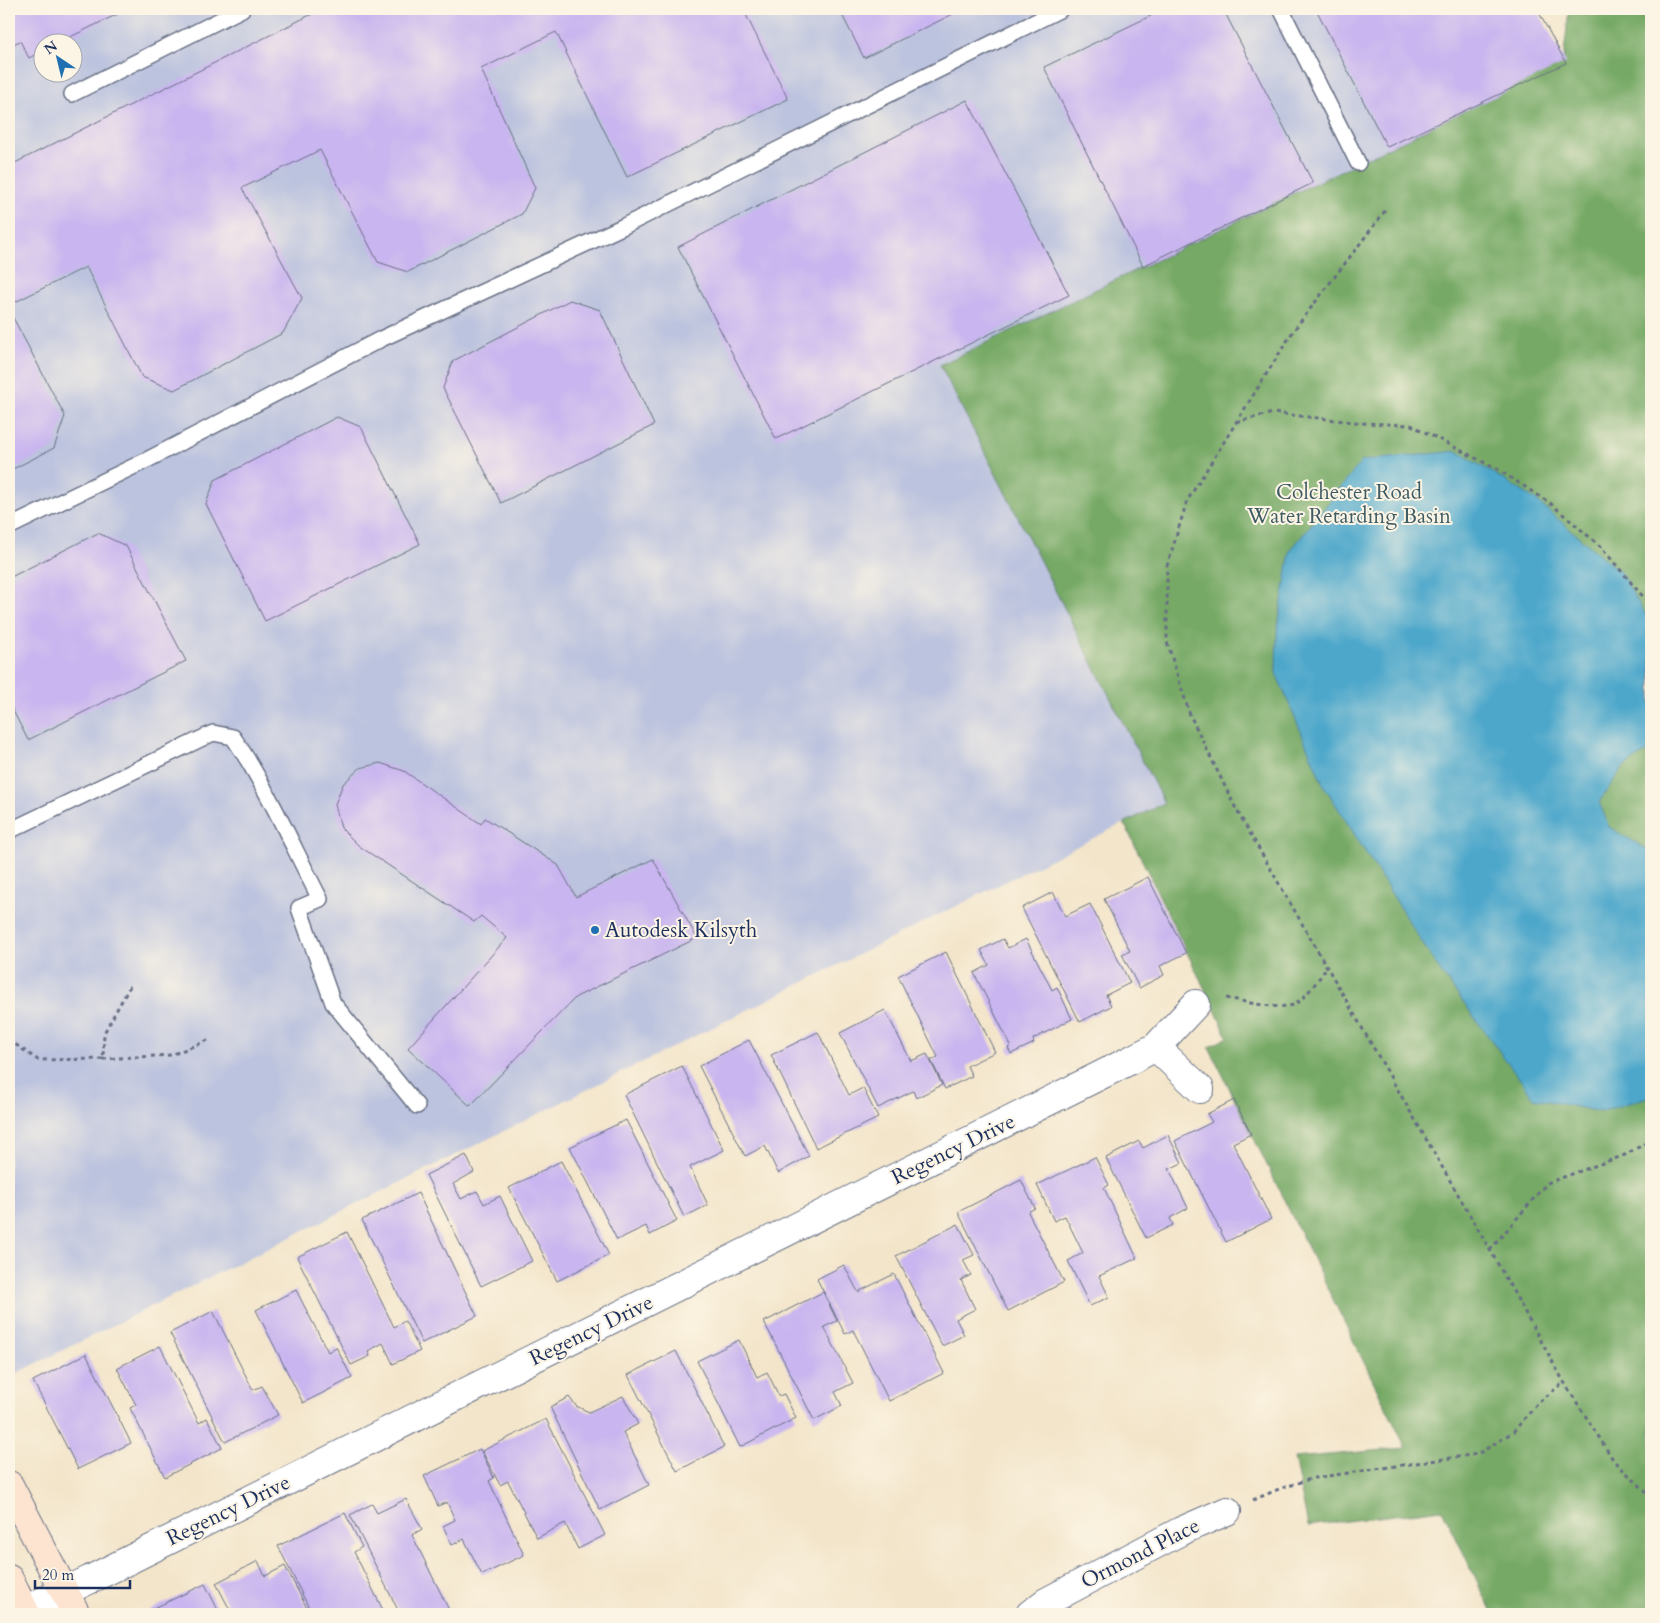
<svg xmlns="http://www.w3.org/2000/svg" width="1660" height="1623" font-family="Cardo,serif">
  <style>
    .industrial { fill: #bcc3de; fill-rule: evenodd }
    .forest { fill: #76a965; stroke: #486c62 }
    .water { fill: #4ea7cb; stroke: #346b94 }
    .building { fill: #c9b5ef }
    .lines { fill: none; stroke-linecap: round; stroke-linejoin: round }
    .lane-casing { stroke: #676f84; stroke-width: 18 }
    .street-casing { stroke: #676f84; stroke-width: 30 }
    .secondary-casing { stroke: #676f84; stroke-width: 30 }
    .path { stroke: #676f84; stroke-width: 3; stroke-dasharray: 4 4; stroke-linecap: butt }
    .lane { stroke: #fff; stroke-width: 15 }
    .street { stroke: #fff; stroke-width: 28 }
    .secondary { stroke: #fde4d1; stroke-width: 28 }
    .poi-dot { fill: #1f6fb2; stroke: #fcf5e5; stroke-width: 2 }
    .labels { text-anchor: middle; stroke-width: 4; stroke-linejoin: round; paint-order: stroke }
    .park-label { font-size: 21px; fill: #3f5b64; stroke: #fcf5e5 }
    .poi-label { font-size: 21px; fill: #1b2f5e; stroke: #fcf5e5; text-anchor: start }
    .street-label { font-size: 21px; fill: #1b2f5e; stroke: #fcf5e5 }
  </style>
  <rect width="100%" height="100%" fill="#fcf5e5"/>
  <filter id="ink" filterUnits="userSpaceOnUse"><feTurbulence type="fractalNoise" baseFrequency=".02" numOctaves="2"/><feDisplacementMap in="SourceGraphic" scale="10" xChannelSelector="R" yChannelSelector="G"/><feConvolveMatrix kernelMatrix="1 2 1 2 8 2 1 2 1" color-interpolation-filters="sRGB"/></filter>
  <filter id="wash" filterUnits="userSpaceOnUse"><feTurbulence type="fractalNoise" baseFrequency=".0096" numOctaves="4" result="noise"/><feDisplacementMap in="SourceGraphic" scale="20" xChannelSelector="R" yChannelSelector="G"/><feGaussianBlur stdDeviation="1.12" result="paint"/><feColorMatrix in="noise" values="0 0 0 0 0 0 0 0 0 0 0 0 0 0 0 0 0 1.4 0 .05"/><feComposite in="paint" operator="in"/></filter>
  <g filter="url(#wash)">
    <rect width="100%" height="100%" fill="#f3e5ca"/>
    <path class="industrial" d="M 9,9 L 1536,9 L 1563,63 L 940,365 L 1164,803 L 9,1377 ZM 42,42 L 72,42 L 72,72 L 42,72 Z"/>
    <path class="forest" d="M 1569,9 L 1651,9 L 1651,1614 L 1493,1614 L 1442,1509 L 1308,1526 L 1294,1458 L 1406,1448 L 1209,1047 L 1228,1037 L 1124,823 L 1164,803 L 940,365 L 1563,63 Z"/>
    <path class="water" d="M 1457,451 L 1533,498 L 1620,572 L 1651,624 L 1651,749 L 1623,767 L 1599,802 L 1609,827 L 1646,849 L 1651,847 L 1651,1096 L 1600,1112 L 1534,1098 L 1438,968 L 1323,784 L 1276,673 L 1277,633 L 1290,551 L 1362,461 Z"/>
    <g id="blocks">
      <path class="building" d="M 9,9 L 128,9 L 60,42 L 42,42 L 42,51 L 29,58 L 20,41 L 9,46 Z
        M 322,9 L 743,9 L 788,99 L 627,177 L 556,32 L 481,69 L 535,188 L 522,214 L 408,272 L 378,262 L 320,150 L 242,188 L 302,298 L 283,333 L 174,390 L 142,377 L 86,267 L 9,305 L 9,166 Z
        M 839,9 L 963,9 L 864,58 Z
        M 1165,9 L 1223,9 L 1313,183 L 1143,266 L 1044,67 Z
        M 1316,9 L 1537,9 L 1566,63 L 1387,147 Z
        M 967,100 L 1069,295 L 776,439 L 678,247 Z
        M 570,300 L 600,310 L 654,425 L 501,503 L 443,388 L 453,361 Z
        M 9,310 L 65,416 L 54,448 L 9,471 Z
        M 337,417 L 361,427 L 420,544 L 265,621 L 206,504 L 215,480 Z
        M 98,533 L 126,546 L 186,661 L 28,740 L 9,703 L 9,578 Z
        M 380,763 L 404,771 L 481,824 L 485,818 L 558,865 L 576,897 L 653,859 L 697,938 L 576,997 L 470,1106 L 408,1048 L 507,938 L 481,916 L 474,922 L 359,846 L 341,828 L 335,804 L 343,784 L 360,768 Z
        M 1148,877 L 1186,953 L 1160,966 L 1164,975 L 1139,988 L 1122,954 L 1130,951 L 1104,899 Z
        M 1053,892 L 1065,916 L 1090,904 L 1130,983 L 1106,995 L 1111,1006 L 1080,1022 L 1022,908 Z
        M 1003,939 L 1008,948 L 1026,939 L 1052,990 L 1057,987 L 1072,1019 L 1033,1039 L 1034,1043 L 1011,1054 L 1008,1048 L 1011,1046 L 974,973 L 989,965 L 981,950 Z
        M 946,952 L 995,1052 L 967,1066 L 972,1076 L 945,1089 L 931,1060 L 938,1057 L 898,976 Z
        M 885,1010 L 911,1061 L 927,1054 L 942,1085 L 916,1098 L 913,1091 L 878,1108 L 840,1033 Z
        M 818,1032 L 849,1095 L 863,1088 L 878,1118 L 816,1148 L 771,1055 Z
        M 749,1040 L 809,1156 L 778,1173 L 765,1146 L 745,1156 L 699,1066 Z
        M 682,1066 L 724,1150 L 690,1167 L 708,1205 L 684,1217 L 624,1095 Z
        M 1234,1100 L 1251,1134 L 1233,1143 L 1271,1219 L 1226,1242 L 1175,1141 L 1212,1122 L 1207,1114 Z
        M 626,1120 L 677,1221 L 650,1235 L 646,1226 L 617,1240 L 570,1147 Z
        M 1168,1135 L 1182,1163 L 1169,1169 L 1188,1208 L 1170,1218 L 1173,1225 L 1146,1238 L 1106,1158 L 1139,1141 L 1143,1148 Z
        M 466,1155 L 474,1172 L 453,1184 L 461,1199 L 477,1191 L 484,1204 L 500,1196 L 532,1261 L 481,1286 L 426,1175 Z
        M 1095,1157 L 1109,1185 L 1104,1188 L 1137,1258 L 1099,1276 L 1109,1297 L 1090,1306 L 1068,1261 L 1083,1253 L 1065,1216 L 1054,1221 L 1037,1185 Z
        M 561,1161 L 609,1255 L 557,1281 L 509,1188 Z
        M 1021,1180 L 1035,1208 L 1028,1212 L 1064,1282 L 1008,1311 L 958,1212 Z
        M 418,1193 L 477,1316 L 422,1343 L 362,1220 Z
        M 958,1224 L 974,1255 L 963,1260 L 971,1275 L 961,1280 L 975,1309 L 956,1319 L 964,1335 L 942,1346 L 896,1256 Z
        M 347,1232 L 394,1327 L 405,1321 L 420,1351 L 393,1364 L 383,1343 L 368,1351 L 370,1356 L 351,1365 L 297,1257 Z
        M 844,1265 L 858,1292 L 894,1274 L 944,1373 L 889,1401 L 853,1330 L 845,1334 L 817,1279 Z
        M 296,1290 L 328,1352 L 336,1347 L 352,1378 L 303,1403 L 256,1310 Z
        M 823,1292 L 837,1321 L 824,1327 L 853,1383 L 835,1392 L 842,1406 L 814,1420 L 764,1322 Z
        M 213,1311 L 253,1390 L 262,1386 L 278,1415 L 225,1442 L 170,1333 Z
        M 739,1340 L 757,1377 L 767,1372 L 779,1396 L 784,1394 L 796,1418 L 740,1447 L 697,1361 Z
        M 160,1346 L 199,1423 L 207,1418 L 222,1448 L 165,1477 L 130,1408 L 136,1405 L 117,1368 Z
        M 676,1351 L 724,1447 L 677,1471 L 628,1375 Z
        M 86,1354 L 131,1443 L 78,1469 L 33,1381 Z
        M 623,1396 L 638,1424 L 623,1432 L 649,1485 L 600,1510 L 550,1407 L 569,1397 L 576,1406 L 589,1412 Z
        M 546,1419 L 605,1535 L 578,1549 L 565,1523 L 537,1538 L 508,1481 L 500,1485 L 482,1451 Z
        M 480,1449 L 494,1478 L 489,1481 L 524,1555 L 482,1575 L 464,1539 L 452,1545 L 443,1526 L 455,1520 L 447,1502 L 438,1506 L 424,1476 Z
        M 406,1499 L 422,1529 L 412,1535 L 451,1614 L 400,1614 L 350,1515 L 372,1504 L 377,1513 Z
        M 345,1513 L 362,1547 L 354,1552 L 385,1614 L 312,1614 L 278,1546 Z
        M 258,1561 L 265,1576 L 285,1566 L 310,1614 L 232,1614 L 216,1583 Z
        M 205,1584 L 220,1614 L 150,1614 L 148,1611 Z"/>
    </g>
  </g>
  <g filter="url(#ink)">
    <use href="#blocks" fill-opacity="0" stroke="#676f84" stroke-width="1"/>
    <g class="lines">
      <g class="lane-casing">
        <path id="lane" d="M 1281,9 L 1358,163
          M 72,94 L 242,9
          M 9,527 L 147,460 L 381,339 L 622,227 L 1061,9
          M 9,831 L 213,733 L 233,737 C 267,787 292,845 320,899 L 299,908 L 333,1003 L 417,1106"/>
      </g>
      <g class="street-casing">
        <path id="street" d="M 1156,1047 L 1200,1089
          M 24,1610 L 89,1580 L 1113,1069 L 1156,1047 L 1196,1004
          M 1030,1614 L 1046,1602 L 1181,1531 L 1227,1511"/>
      </g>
      <g class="secondary-casing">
        <path id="secondary" d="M 9,1485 L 76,1614
          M 9,1579 L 26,1614"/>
      </g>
      <path class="path" d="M 1385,211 L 1294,330 L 1187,501 L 1167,566 L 1167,642 L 1190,715 L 1236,809 L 1490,1250 L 1564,1382 L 1614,1461 L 1651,1496
        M 1236,422 L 1273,413 L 1363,423 L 1411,425 L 1497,469 L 1550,503 L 1600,546 L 1651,606
        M 1226,998 C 1243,1001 1276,1010 1293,1005 C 1304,1001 1320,977 1327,967
        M 9,1040 L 38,1060 L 103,1059 L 104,1033 L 131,984
        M 103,1059 L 171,1055 L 208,1040
        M 1490,1250 L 1547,1183 L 1625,1155 L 1651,1140
        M 1253,1500 L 1279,1489 L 1314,1478 L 1478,1454 L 1513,1432 L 1538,1403 L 1564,1382"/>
      <use href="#lane" class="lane"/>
      <use href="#street" class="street"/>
      <use href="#secondary" class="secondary"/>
    </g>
  </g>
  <circle class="poi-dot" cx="595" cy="930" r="5"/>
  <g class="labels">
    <g class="park-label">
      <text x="1349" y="499">Colchester Road<tspan x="1349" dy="24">Water Retarding Basin</tspan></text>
    </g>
    <g class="poi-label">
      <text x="605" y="937">Autodesk Kilsyth</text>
    </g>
    <g class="street-label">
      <text transform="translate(953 1149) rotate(-26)" y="7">Regency Drive</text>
      <text transform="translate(591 1330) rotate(-26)" y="7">Regency Drive</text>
      <text transform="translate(228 1510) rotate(-26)" y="7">Regency Drive</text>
      <text transform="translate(1140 1553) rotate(-27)" y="7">Ormond Place</text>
    </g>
  </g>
  <rect width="1660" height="1623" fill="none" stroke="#fcf5e5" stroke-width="30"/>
  <g transform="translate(58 58) rotate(325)"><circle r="24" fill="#fcf5e5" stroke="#a2a6af"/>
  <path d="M0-4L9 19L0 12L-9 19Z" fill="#1f6fb2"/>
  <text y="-8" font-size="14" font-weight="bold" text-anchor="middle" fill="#1b2f5e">N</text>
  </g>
  <path d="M35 1580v8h95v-8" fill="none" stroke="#1b2f5e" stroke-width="2.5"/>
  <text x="42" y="1580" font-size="15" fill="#1b2f5e" stroke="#fcf5e5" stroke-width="4" paint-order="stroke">20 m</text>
</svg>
